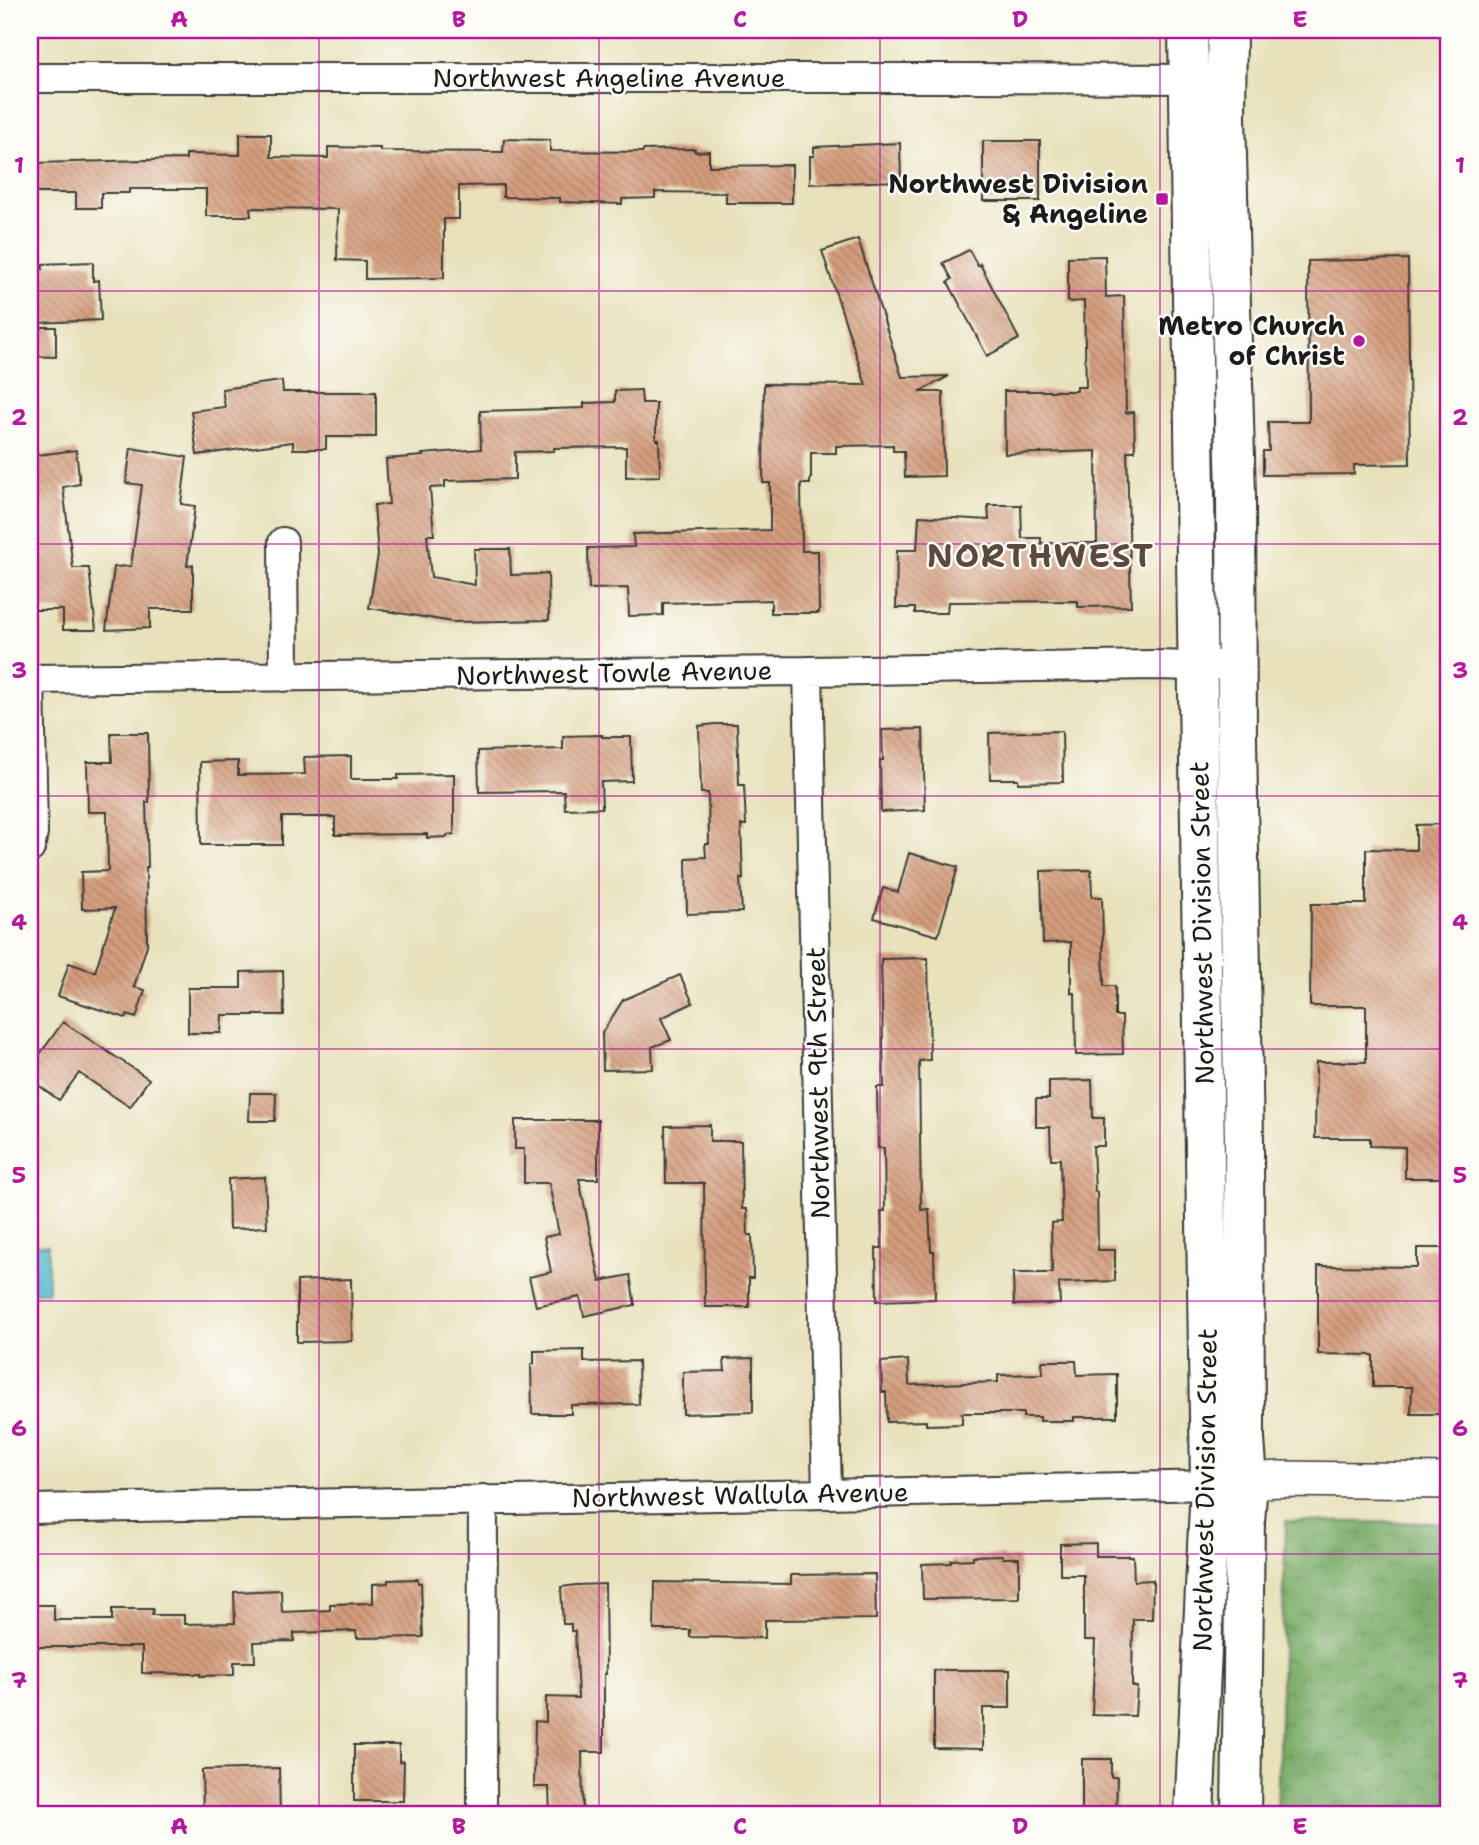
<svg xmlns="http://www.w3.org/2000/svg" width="1479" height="1845" font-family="'Shantell Sans',sans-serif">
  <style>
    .forest { fill: url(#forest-crowns); stroke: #4a6341; stroke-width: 2 }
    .water { fill: #4db6cb; stroke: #346974; stroke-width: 2 }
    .building { fill: url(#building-back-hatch) }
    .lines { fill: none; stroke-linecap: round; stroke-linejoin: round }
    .minor-casing { stroke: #3b3a34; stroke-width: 32 }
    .tertiary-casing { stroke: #3b3a34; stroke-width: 38 }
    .primary-casing { stroke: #3b3a34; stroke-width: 42 }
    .minor { stroke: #fff; stroke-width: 28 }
    .tertiary { stroke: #fff; stroke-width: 35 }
    .primary { stroke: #fff; stroke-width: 38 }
    .grid { fill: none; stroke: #b5179e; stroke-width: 2; stroke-opacity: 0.55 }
    .poi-dot { fill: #b5179e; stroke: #fdfcf7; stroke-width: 2.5 }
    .labels { text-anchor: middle; stroke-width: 5; stroke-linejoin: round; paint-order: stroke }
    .street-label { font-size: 26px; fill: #1c1c1c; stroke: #fdfcf7 }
    .poi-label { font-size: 26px; font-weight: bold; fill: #1c1c1c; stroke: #fdfcf7; text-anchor: end }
    .district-label { font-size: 33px; font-weight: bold; letter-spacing: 2px; fill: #5c493e; stroke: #fdfcf7 }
    .neatline { fill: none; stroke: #b5179e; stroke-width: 2.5 }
    .grid-label { font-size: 23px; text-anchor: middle; font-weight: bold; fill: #b5179e }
  </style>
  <defs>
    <pattern id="forest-crowns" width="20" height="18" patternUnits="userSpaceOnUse" patternTransform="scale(1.75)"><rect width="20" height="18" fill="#78aa66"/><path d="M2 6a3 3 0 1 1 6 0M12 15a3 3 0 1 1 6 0" fill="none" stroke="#628a53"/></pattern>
    <pattern id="building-back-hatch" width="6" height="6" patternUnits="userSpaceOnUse" patternTransform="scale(1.75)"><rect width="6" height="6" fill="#d49c7d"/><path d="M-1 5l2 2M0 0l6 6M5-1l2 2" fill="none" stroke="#ab7e66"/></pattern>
  </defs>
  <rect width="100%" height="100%" fill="#fdfcf7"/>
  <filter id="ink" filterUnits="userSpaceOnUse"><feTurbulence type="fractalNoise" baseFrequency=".0143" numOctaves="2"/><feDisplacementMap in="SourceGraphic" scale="14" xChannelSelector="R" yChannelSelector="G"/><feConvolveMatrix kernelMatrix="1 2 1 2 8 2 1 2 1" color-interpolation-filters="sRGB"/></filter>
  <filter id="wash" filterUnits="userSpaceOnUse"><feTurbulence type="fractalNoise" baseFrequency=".00686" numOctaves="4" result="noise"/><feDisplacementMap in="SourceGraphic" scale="28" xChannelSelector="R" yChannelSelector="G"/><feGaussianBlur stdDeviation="1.57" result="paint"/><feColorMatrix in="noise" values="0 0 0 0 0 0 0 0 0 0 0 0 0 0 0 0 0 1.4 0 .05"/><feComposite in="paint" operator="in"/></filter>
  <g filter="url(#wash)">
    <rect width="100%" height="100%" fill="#e8e1bc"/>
    <path class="forest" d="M 1286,1521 L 1449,1523 L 1449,1815 L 1277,1815 Z"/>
    <path class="water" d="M 30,1245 L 48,1245 L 48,1292 L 30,1292 Z"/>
    <g id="blocks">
      <path class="building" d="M 240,134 L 271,134 L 271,157 L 328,158 L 328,147 L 380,148 L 380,151 L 503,152 L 504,139 L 550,140 L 550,151 L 643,152 L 643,150 L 695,149 L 695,152 L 709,151 L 709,166 L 792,165 L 792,203 L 726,203 L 726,193 L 655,192 L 655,198 L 622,199 L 622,204 L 560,202 L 560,198 L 503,197 L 503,185 L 459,186 L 459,219 L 444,219 L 444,278 L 365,279 L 365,261 L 337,260 L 338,209 L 250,208 L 251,216 L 206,216 L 206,189 L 129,189 L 129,193 L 101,193 L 101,208 L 76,208 L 76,193 L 35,193 L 35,163 L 186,159 L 186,154 L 240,155 Z
        M 983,141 L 1040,141 L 1040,201 L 983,201 Z
        M 900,143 L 901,181 L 810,184 L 810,156 L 814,156 L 814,147 Z
        M 858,239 L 902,377 L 949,376 L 919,392 L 943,392 L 944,476 L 905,477 L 904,451 L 893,451 L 893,445 L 836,446 L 836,453 L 811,453 L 811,479 L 810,479 L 810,484 L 801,484 L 802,551 L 818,551 L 819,613 L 771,613 L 771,600 L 663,603 L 663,615 L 629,616 L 628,588 L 589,589 L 588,548 L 634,547 L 633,534 L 770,530 L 770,483 L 763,483 L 764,384 L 866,385 L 822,251 Z
        M 969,250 L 978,266 L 980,264 L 1019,339 L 987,356 L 948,282 L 952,279 L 943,263 Z
        M 1105,256 L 1106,297 L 1124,296 L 1126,413 L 1134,412 L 1135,451 L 1127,451 L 1131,606 L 1078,607 L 1078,601 L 948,602 L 947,613 L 915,613 L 915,608 L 896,608 L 897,550 L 917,550 L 919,516 L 989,520 L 988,505 L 1021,505 L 1022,538 L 1041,538 L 1041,543 L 1097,543 L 1096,451 L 1005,454 L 1004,391 L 1077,391 L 1077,387 L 1086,387 L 1084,301 L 1068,302 L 1068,257 Z
        M 1408,259 L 1410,464 L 1354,465 L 1354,474 L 1263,475 L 1263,451 L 1269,451 L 1268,422 L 1309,422 L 1308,261 Z
        M 93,262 L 93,281 L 99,280 L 101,320 L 37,323 L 35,269 L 43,269 L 42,264 Z
        M 30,327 L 56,327 L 56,357 L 30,356 Z
        M 282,381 L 283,392 L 376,392 L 376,437 L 326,437 L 326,449 L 293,449 L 293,442 L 197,455 L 191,411 L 225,407 L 222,389 Z
        M 641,390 L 642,403 L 656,403 L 656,440 L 659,440 L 660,476 L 626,477 L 626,447 L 554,448 L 554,451 L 515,452 L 515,479 L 445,481 L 445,487 L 430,488 L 434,535 L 427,535 L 431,577 L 475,585 L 474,549 L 510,549 L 511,575 L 548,574 L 549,620 L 453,622 L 369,608 L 378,555 L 374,505 L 389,504 L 386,459 L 423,456 L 422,454 L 481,449 L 480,411 L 584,408 L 584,403 L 615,402 L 615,391 Z
        M 131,448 L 187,457 L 181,504 L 195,506 L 187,566 L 193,565 L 193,609 L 150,609 L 150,628 L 106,630 L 114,567 L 131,566 L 142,485 L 126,483 Z
        M 76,450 L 80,484 L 63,487 L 73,568 L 89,568 L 96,630 L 63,630 L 63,610 L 30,610 L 30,456 Z
        M 715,724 L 737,724 L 739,785 L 744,785 L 746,825 L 741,825 L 743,879 L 740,879 L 742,912 L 687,914 L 686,858 L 706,857 L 705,844 L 709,844 L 708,793 L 701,793 L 699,726 Z
        M 923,729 L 925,810 L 881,812 L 880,760 L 883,760 L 882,730 Z
        M 1062,731 L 1063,782 L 1018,783 L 1018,779 L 990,779 L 989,733 Z
        M 111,733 L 148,733 L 149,802 L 146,802 L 148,867 L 146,867 L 147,945 L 134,987 L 145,990 L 136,1018 L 127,1015 L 126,1018 L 58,996 L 69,963 L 95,972 L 115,908 L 82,909 L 81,872 L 108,871 L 107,812 L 88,812 L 87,762 L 112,762 Z
        M 602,735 L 602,737 L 631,737 L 632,781 L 601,782 L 602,808 L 565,809 L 564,791 L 479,792 L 478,751 L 563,749 L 563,736 Z
        M 351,756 L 351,779 L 398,779 L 398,775 L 454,774 L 454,834 L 447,835 L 447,837 L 427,838 L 427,834 L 335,835 L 335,817 L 282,817 L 282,845 L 201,845 L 200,762 L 238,761 L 238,775 L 305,774 L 304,757 Z
        M 1449,824 L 1449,1178 L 1405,1178 L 1405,1147 L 1370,1146 L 1370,1138 L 1315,1138 L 1316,1062 L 1366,1062 L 1366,1006 L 1310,1006 L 1311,904 L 1366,904 L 1366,849 L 1416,850 L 1416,825 Z
        M 909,853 L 958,867 L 938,936 L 874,918 L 883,888 L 898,892 Z
        M 1091,870 L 1092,897 L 1102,897 L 1104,986 L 1115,986 L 1115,1016 L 1122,1016 L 1123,1054 L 1076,1055 L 1075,993 L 1071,993 L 1071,942 L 1043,943 L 1041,871 Z
        M 928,958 L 930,1060 L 919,1061 L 921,1210 L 929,1209 L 931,1251 L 934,1251 L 935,1299 L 877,1301 L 876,1248 L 882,1248 L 881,1211 L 885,1211 L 884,1148 L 878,1148 L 877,1087 L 884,1087 L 881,959 Z
        M 283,971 L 284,1015 L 222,1015 L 221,1033 L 188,1033 L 188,988 L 241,988 L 241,972 Z
        M 680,975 L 693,1003 L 661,1018 L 671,1040 L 652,1047 L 653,1069 L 603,1070 L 602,1033 L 623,1000 Z
        M 63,1022 L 149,1079 L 130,1107 L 79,1073 L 59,1100 L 30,1079 L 30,1068 Z
        M 1092,1080 L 1093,1118 L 1104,1118 L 1104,1146 L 1093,1146 L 1095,1192 L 1097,1192 L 1098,1250 L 1115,1250 L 1115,1281 L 1059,1283 L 1060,1304 L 1014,1305 L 1013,1273 L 1052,1273 L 1051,1223 L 1062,1222 L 1060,1159 L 1051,1159 L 1050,1127 L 1036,1127 L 1036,1099 L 1049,1099 L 1049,1081 Z
        M 250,1093 L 276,1093 L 275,1121 L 249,1121 Z
        M 515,1120 L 598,1120 L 598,1179 L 579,1179 L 600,1281 L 630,1275 L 635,1305 L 584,1316 L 580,1297 L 536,1306 L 529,1277 L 551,1272 L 544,1237 L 559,1234 L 549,1183 L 524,1183 L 524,1149 L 515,1149 Z
        M 710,1125 L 710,1141 L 741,1141 L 742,1209 L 747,1209 L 748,1235 L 752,1235 L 753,1278 L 749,1278 L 749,1307 L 705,1307 L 704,1183 L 666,1183 L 665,1126 Z
        M 265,1177 L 267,1227 L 229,1229 L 228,1179 Z
        M 1417,1248 L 1449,1248 L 1449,1414 L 1411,1414 L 1412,1387 L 1373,1387 L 1373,1355 L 1318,1354 L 1318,1266 L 1417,1267 Z
        M 351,1279 L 352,1341 L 297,1342 L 297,1281 Z
        M 584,1350 L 584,1362 L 638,1361 L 639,1404 L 571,1405 L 571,1414 L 532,1414 L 531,1364 L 534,1364 L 534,1351 Z
        M 753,1358 L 753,1412 L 683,1414 L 683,1372 L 725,1371 L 724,1359 Z
        M 908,1360 L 909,1385 L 998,1382 L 998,1375 L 1043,1374 L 1042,1361 L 1076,1361 L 1077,1375 L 1117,1374 L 1117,1417 L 1074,1417 L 1074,1421 L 1040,1421 L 1040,1417 L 1023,1417 L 1023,1413 L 962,1413 L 962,1424 L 926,1425 L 926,1421 L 887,1422 L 886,1392 L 882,1392 L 881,1362 Z
        M 1096,1543 L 1096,1556 L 1133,1556 L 1134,1581 L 1153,1580 L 1152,1619 L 1133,1619 L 1132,1686 L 1137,1687 L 1135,1716 L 1092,1715 L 1095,1640 L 1084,1640 L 1084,1575 L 1060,1575 L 1060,1544 Z
        M 1003,1555 L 1003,1558 L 1019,1558 L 1019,1598 L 923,1599 L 922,1564 L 951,1563 L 951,1560 L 973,1559 L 973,1556 Z
        M 875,1574 L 876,1619 L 765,1620 L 765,1638 L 690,1637 L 690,1630 L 654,1630 L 655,1582 L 791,1584 L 791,1575 Z
        M 418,1579 L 418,1583 L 421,1583 L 423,1637 L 357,1638 L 356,1631 L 294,1633 L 294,1641 L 254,1642 L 255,1662 L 234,1662 L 234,1675 L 200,1676 L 200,1674 L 142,1673 L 142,1647 L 30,1647 L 30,1605 L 54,1605 L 54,1620 L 112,1620 L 112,1609 L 153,1609 L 152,1615 L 184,1615 L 184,1624 L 235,1623 L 234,1592 L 281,1590 L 282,1612 L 330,1610 L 330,1604 L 373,1603 L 373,1584 L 388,1583 L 388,1580 Z
        M 605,1584 L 606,1674 L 604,1674 L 604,1752 L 582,1752 L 583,1815 L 550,1815 L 549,1787 L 534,1787 L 535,1721 L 546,1722 L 546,1697 L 578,1698 L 575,1631 L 571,1631 L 571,1624 L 563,1624 L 561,1587 L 576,1585 Z
        M 934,1670 L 1010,1670 L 1010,1708 L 983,1708 L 983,1749 L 934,1748 Z
        M 354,1745 L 399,1745 L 399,1762 L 404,1761 L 403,1801 L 354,1801 Z
        M 1082,1759 L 1111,1759 L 1111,1777 L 1117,1777 L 1116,1815 L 1082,1815 Z
        M 279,1768 L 280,1815 L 203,1815 L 202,1770 Z"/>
    </g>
  </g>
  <g filter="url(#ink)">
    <use href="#blocks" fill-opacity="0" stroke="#3b3a34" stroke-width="2"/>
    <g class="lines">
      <g class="minor-casing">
        <path id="minor" d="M 30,78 L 964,78 L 1206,79
          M 283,542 L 284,677
          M 808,671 L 827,1494
          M 30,679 L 808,671 L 1153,665 L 1198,666 L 1217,665
          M 30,848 L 33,833 L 30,679
          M 30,1509 L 827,1494 L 1210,1485
          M 482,1815 L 483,1499"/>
      </g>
      <g class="tertiary-casing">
        <path id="tertiary" d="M 1221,1483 L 1279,1479 L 1449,1481"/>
      </g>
      <g class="primary-casing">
        <path id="primary" d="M 1188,30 L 1210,1485 L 1194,1815
          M 1227,30 L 1226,117 L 1236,496 L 1237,741 L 1244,1143 L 1245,1439 L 1248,1481 L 1245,1522 L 1241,1815"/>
      </g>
      <use href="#minor" class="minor"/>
      <use href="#tertiary" class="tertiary"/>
      <use href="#primary" class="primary"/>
    </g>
  </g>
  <path class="grid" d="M 319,30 L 319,1815M 599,30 L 599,1815M 880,30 L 880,1815M 1160,30 L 1160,1815M 30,291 L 1449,291M 30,544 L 1449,544M 30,796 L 1449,796M 30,1049 L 1449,1049M 30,1301 L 1449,1301M 30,1554 L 1449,1554"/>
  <g class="poi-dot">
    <rect x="1155" y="192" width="14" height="14" rx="3.5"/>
    <circle cx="1359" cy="341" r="7"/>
  </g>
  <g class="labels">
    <g class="street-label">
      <text x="609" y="87">Northwest Angeline Avenue</text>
      <text transform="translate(614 673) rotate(-1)" y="9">Northwest Towle Avenue</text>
      <text transform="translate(1202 923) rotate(-91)" y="9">Northwest Division Street</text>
      <text transform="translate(818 1083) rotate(-91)" y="9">Northwest 9th Street</text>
      <text transform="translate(1205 1490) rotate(-89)" y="9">Northwest Division Street</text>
      <text transform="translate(740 1495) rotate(-1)" y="9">Northwest Wallula Avenue</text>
    </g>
    <g class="poi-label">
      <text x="1148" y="193">Northwest Division<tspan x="1148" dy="30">&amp; Angeline</tspan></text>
      <text x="1345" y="335">Metro Church<tspan x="1345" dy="30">of Christ</tspan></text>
    </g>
    <g class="district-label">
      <text x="1041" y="567">NORTHWEST</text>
    </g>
  </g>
  <rect width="1479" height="1845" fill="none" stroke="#fdfcf7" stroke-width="77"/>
  <rect x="38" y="38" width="1402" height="1768" class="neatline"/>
  <g class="grid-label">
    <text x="179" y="27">A</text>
    <text x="459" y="27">B</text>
    <text x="740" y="27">C</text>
    <text x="1020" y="27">D</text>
    <text x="1300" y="27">E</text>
    <text x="19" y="173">1</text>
    <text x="1460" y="173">1</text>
    <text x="19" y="425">2</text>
    <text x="1460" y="425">2</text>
    <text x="19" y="678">3</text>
    <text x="1460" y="678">3</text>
    <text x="19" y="930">4</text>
    <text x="1460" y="930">4</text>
    <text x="19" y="1183">5</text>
    <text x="1460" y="1183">5</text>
    <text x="19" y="1436">6</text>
    <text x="1460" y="1436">6</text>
    <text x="19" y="1688">7</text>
    <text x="1460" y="1688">7</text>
    <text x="179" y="1834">A</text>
    <text x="459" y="1834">B</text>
    <text x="740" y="1834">C</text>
    <text x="1020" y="1834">D</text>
    <text x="1300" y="1834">E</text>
  </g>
</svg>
